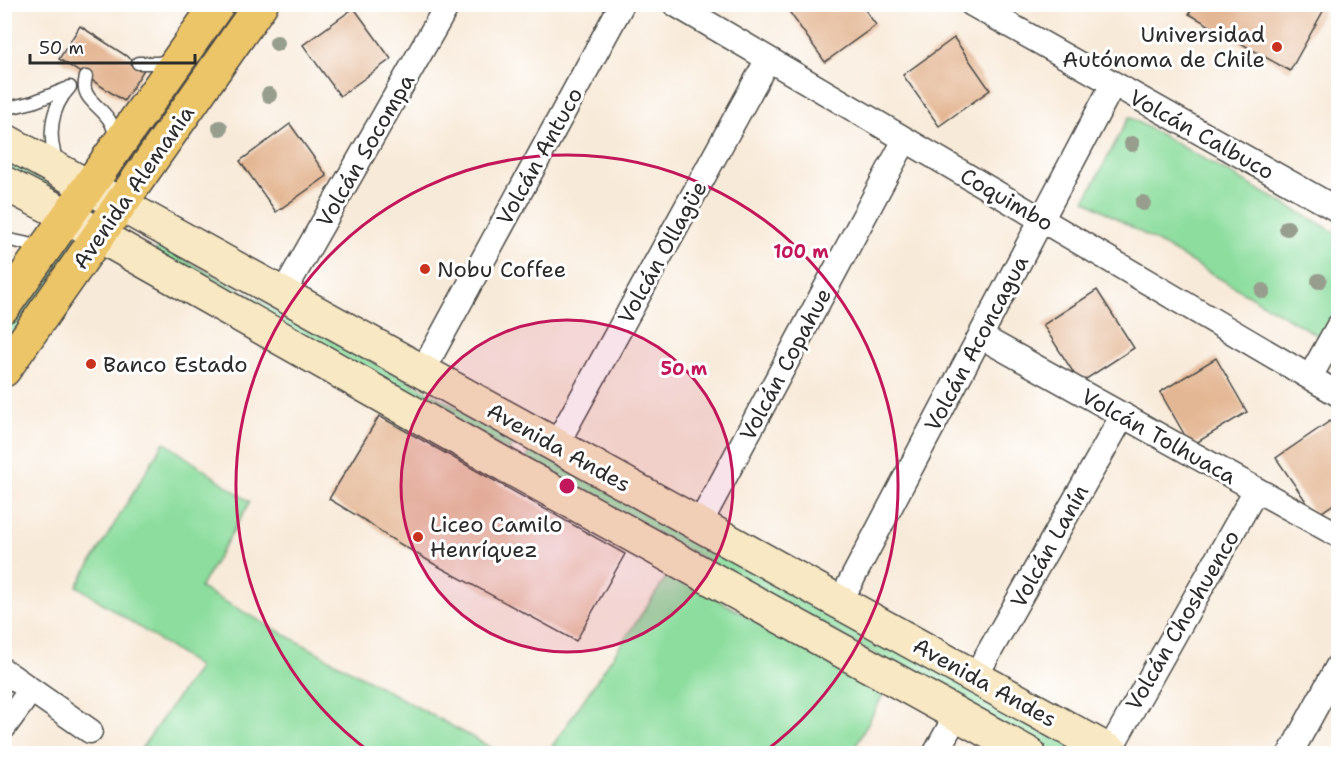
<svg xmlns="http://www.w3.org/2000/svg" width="1343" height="758" font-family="'Shantell Sans',sans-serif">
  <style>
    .green { fill: #8cdd9e; stroke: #5c8464; stroke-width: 1.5 }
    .building { fill: #e4b794 }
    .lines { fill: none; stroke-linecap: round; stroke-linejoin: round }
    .service-casing { stroke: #4a4845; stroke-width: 15 }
    .minor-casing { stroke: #4a4845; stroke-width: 27 }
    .secondary-casing { stroke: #4a4845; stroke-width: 36 }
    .primary-casing { stroke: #4a4845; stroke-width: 36 }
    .service { stroke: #fff; stroke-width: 12 }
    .minor { stroke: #fff; stroke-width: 24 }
    .secondary { stroke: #f8e8c3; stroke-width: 33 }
    .primary { stroke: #edc569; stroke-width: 33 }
    .tree { fill: #979e8d }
    .ring { fill: none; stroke: #c2185b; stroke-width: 3 }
    .poi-dot { fill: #c8321e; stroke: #fff; stroke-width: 2 }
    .labels { text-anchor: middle; stroke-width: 6; stroke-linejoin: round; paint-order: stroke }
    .poi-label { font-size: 22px; fill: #2b2b2b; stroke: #fff; text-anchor: start }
    .street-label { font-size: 22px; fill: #2b2b2b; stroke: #fff }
    .centre { fill: #c2185b; stroke: #fff; stroke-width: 3 }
    .ring-label { font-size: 18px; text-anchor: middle; font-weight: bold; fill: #c2185b; stroke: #fff; stroke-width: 6; stroke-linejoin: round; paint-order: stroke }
  </style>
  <rect width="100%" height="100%" fill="#fff"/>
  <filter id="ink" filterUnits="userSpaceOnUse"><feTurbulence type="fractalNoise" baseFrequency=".0167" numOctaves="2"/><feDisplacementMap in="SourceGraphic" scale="12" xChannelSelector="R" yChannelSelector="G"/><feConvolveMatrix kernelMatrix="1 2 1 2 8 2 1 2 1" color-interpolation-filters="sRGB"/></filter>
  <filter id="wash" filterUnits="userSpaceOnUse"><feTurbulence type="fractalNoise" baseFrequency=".008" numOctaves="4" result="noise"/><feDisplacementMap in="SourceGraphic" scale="24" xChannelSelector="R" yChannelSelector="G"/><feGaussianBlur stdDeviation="1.35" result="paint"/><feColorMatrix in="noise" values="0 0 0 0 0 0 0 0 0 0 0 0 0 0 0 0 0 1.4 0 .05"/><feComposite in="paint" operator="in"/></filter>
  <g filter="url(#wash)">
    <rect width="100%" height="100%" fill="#f8ead9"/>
    <path class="green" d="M 1129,117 L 1338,234 L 1338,307 L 1322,338 L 1085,200 Z
      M 4,155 L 63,187 L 50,195 L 5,170 Z
      M 73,236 L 84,242 L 5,355 L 5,333 Z
      M 158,245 L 515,439 L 509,451 L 153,255 Z
      M 164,442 L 250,502 L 200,588 L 501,753 L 138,753 L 199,667 L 77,586 Z
      M 532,449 L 1091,753 L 1053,753 L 526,460 Z
      M 670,572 L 883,695 L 852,753 L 547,754 Z"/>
    <g id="blocks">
      <path class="building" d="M 796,4 L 861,4 L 876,25 L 825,62 L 788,10 Z
        M 1195,4 L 1327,4 L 1290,71 L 1189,14 Z
        M 354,8 L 391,59 L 340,96 L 303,45 Z
        M 80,26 L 145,68 L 124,101 L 59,59 Z
        M 954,38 L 990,90 L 939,126 L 903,75 Z
        M 290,124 L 327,176 L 276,212 L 240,161 Z
        M 1097,290 L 1134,348 L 1080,383 L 1043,325 Z
        M 1216,358 L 1247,412 L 1191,446 L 1160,392 Z
        M 379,416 L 625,554 L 576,641 L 434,564 L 385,535 L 371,524 L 329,499 Z
        M 1330,421 L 1338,434 L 1338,501 L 1316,516 L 1276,458 Z"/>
    </g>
  </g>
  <g filter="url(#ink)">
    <use href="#blocks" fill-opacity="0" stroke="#4a4845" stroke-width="1.5"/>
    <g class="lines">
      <g class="service-casing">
        <path id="service" d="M 138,63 L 158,63 L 170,60
          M 86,77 C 77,105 114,106 115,139
          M 4,109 L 33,102 L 66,89
          M 58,164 C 47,138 50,108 70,87
          M 5,239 L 43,247"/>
      </g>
      <g class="minor-casing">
        <path id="minor" d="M 675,4 L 1338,394
          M 972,4 L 1338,210
          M 282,295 L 448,4
          M 980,336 L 1338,535
          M 422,372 L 622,4
          M 1310,377 L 1338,327
          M 556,445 L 768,59
          M 699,525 L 905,140
          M 840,602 L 1113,84
          M 4,671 L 90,731
          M 975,677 L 1123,415
          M 4,727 L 31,690
          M 1109,751 L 1256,490
          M 935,754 L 957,714
          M 1290,754 L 1338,666"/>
      </g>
      <g class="secondary-casing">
        <path id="secondary" d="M 4,140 L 1114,754
          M 4,183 L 68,216 L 100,236 L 500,462 L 1029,754"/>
      </g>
      <g class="primary-casing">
        <path id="primary" d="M 4,306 L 218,4
          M 4,370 L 261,4"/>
      </g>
      <use href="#service" class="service"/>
      <use href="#minor" class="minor"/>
      <use href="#secondary" class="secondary"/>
      <use href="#primary" class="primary"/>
    </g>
    <g class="tree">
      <circle cx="277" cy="43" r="8"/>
      <circle cx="269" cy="95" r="8"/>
      <circle cx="220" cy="128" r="8"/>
      <circle cx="1132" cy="144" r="8"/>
      <circle cx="1143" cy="203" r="8"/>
      <circle cx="1287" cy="228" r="8"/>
      <circle cx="1319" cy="281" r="8"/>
      <circle cx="1263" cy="291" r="8"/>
    </g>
  </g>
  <circle cx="567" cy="486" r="166" fill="#c2185b" fill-opacity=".12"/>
  <g class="ring">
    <circle cx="567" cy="486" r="166"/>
    <path d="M370 752A331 331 0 1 1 764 752"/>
  </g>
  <g class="poi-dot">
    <circle cx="1277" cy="47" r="6"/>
    <circle cx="425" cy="269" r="6"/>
    <circle cx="91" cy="364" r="6"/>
    <circle cx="418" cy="537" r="6"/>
  </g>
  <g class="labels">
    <g class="poi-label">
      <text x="1265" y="42" text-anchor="end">Universidad<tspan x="1265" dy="25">Autónoma de Chile</tspan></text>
      <text x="437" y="277">Nobu Coffee</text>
      <text x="103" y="372">Banco Estado</text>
      <text x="430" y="532">Liceo Camilo<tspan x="430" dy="25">Henríquez</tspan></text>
    </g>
    <g class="street-label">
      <text transform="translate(1202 134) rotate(29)" y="8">Volcán Calbuco</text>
      <text transform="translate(365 150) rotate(-60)" y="8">Volcán Socompa</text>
      <text transform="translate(539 156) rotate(-61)" y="8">Volcán Antuco</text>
      <text transform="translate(133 187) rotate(-55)" y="8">Avenida Alemania</text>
      <text transform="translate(1007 199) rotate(30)" y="8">Coquimbo</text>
      <text transform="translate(662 252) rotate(-61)" y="8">Volcán Ollagüe</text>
      <text transform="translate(976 343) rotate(-62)" y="8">Volcán Aconcagua</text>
      <text transform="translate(785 364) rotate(-62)" y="8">Volcán Copahue</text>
      <text transform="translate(1159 436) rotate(29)" y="8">Volcán Tolhuaca</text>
      <text transform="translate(559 447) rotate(29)" y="8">Avenida Andes</text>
      <text transform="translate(1049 546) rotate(-61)" y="8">Volcán Lanín</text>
      <text transform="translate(1182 620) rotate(-60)" y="8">Volcán Choshuenco</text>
      <text transform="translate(985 682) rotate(29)" y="8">Avenida Andes</text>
    </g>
  </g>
  <circle cx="567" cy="486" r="9" class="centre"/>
  <g class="ring-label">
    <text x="801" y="258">100 m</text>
    <text x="684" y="375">50 m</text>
  </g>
  <rect width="1343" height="758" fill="none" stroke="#fff" stroke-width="24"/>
  <path d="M30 54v9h165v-9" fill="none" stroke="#2b2b2b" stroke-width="3"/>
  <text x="39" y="54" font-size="18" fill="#2b2b2b" stroke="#ffffff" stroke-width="4.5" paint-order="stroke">50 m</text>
</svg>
